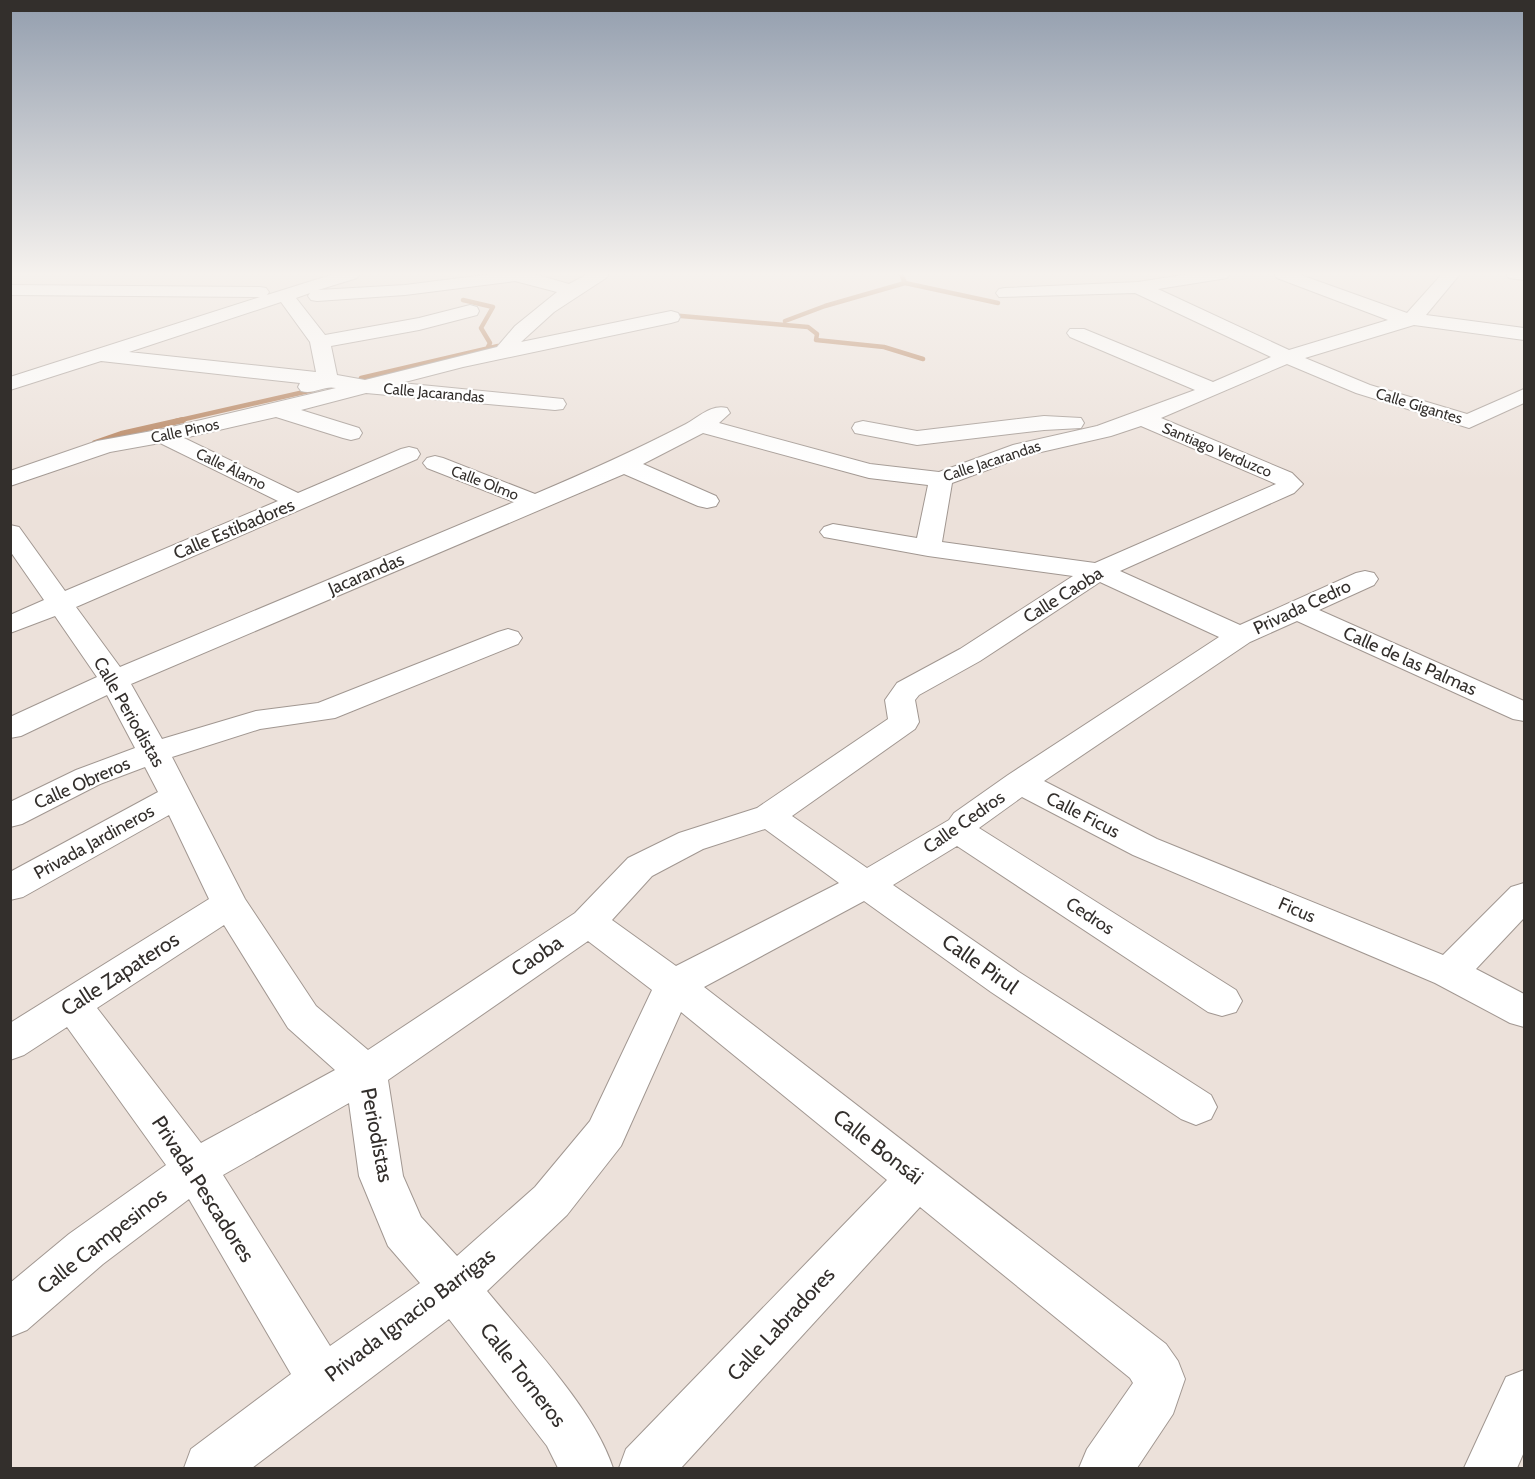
<svg xmlns="http://www.w3.org/2000/svg" width="1535" height="1479" font-family="Cabin,sans-serif">
  <style>
    .lines { fill: none; stroke-linecap: round; stroke-linejoin: round }
    .stream-far1 { stroke: #b37d56; stroke-width: 4.5 }
    .stream { stroke: #b37d56; stroke-width: 6 }
    .minor-casing { stroke: #a19791; stroke-width: 2 }
    .minor { fill: #fff; fill-rule: evenodd }
    .labels { text-anchor: middle; stroke-width: 4.5; stroke-linejoin: round; paint-order: stroke }
    .far-street-label { font-size: 15px; fill: #332f2c; stroke: #fff }
    .street-label { font-size: 18px; fill: #332f2c; stroke: #fff }
    .near-street-label { font-size: 21px; fill: #332f2c; stroke: #fff }
  </style>
  <rect width="100%" height="100%" fill="#ece1da"/>
  <g class="lines">
    <path class="stream-far1" d="M 905,283 L 998,303
      M 463,300 L 493,307 L 481,328 L 490,343 L 487,349
      M 670,315 L 808,327 L 817,334 L 816,340 L 884,347 L 923,359
      M 785,321 L 825,306 L 905,283 L 901,274
      M 361,378 L 498,346
      M 176,421 L 313,390"/>
    <path class="stream" d="M 95,443 L 121,434 L 183,420"/>
    <g class="minor-casing">
      <path id="minor" d="M 334,274 L 360,274 L 357,278 L 318,290 L 405,285 L 492,274 L 534,274 L 569,284 L 588,274 L 609,274 L 606,278 L 554,312 L 521,342 L 671,311 L 678,313 L 680,317 L 678,321 L 671,323 L 463,367 L 401,383 L 563,399 L 566,404 L 563,409 L 555,410 L 366,393 L 301,410 L 359,428 L 362,433 L 359,438 L 351,440 L 343,438 L 276,417 L 184,438 L 298,493 L 401,449 L 409,447 L 417,449 L 420,454 L 417,459 L 76,607 L 120,667 L 514,502 L 427,468 L 423,463 L 427,458 L 435,456 L 443,458 L 535,494 C 587,472 636,450 686,424 C 699,417 711,404 727,408 L 730,413 L 719,423 L 870,464 L 939,472 L 1013,445 L 1097,426 L 1195,390 L 1070,337 L 1067,333 L 1070,329 L 1084,329 L 1213,382 L 1271,357 L 1135,293 L 999,297 L 996,293 L 999,289 L 1005,288 L 1138,282 L 1189,274 L 1230,274 L 1227,278 L 1221,279 L 1158,289 L 1289,350 L 1388,320 L 1277,278 L 1274,274 L 1298,274 L 1407,313 L 1442,274 L 1460,274 L 1426,315 L 1524,328 L 1524,340 L 1414,325 L 1305,358 L 1370,385 L 1467,414 L 1524,389 L 1524,403 L 1469,428 L 1356,393 L 1287,364 L 1161,418 L 1292,473 L 1303,484 L 1294,493 L 1120,571 L 1240,625 L 1356,573 L 1365,571 L 1374,573 L 1378,579 L 1374,585 L 1319,610 L 1524,701 L 1524,721 L 1513,719 L 1297,621 L 1250,642 L 1044,781 L 1157,839 L 1443,955 L 1511,887 L 1524,883 L 1524,918 L 1476,969 L 1524,994 L 1524,1027 L 1510,1023 L 1435,983 L 1133,855 L 1022,797 L 979,828 L 1236,990 L 1242,1001 L 1236,1012 L 1222,1016 L 1208,1012 L 957,846 L 893,885 L 1019,972 L 1211,1095 L 1217,1107 L 1211,1119 L 1196,1125 L 1181,1119 L 991,992 L 864,901 L 704,987 L 1166,1344 L 1178,1361 L 1185,1379 L 1173,1414 L 1137,1468 L 1079,1468 L 1087,1449 L 1133,1383 L 1130,1378 L 920,1207 L 681,1468 L 619,1468 L 626,1449 L 887,1180 L 681,1012 L 621,1146 L 567,1215 L 487,1291 C 527,1340 594,1409 613,1468 L 558,1468 L 547,1446 L 449,1319 L 252,1468 L 184,1468 L 191,1449 L 291,1374 L 189,1199 L 103,1264 L 27,1330 L 10,1337 L 10,1283 L 69,1234 L 166,1165 L 67,1027 L 24,1055 L 10,1060 L 10,1023 L 209,899 L 169,815 L 23,897 L 10,900 L 10,872 L 158,792 L 145,767 L 100,784 L 22,824 L 10,827 L 10,802 L 76,770 L 135,748 L 107,695 L 21,736 L 10,738 L 10,717 L 97,677 L 55,616 L 10,633 L 10,615 L 44,600 L 10,551 L 10,525 L 19,527 L 65,591 L 278,501 L 160,443 L 110,452 L 10,486 L 10,471 L 97,441 L 163,429 L 336,388 C 324,385 314,395 301,391 L 298,387 L 300,383 L 101,361 L 10,390 L 10,377 L 260,297 L 10,295 L 10,285 L 260,287 L 266,288 L 269,292 L 267,295 ZM 515,281 L 557,292 L 515,326 L 497,347 L 365,380 L 337,375 L 331,346 L 419,330 L 477,315 L 479,311 L 477,307 L 470,305 L 419,318 L 325,335 L 296,298 L 310,293 L 308,296 L 311,300 L 317,301 L 405,295 ZM 281,302 L 310,342 L 316,372 L 129,352 ZM 1141,426 L 1276,484 L 1095,563 L 942,542 L 952,483 L 1028,455 L 1111,436 ZM 703,433 L 869,478 L 928,485 L 917,538 L 833,524 L 824,527 L 820,532 L 824,537 L 928,556 L 1073,576 L 960,649 L 897,683 L 885,700 L 888,719 L 757,808 L 679,833 L 628,858 L 575,913 L 368,1050 L 316,1006 L 245,899 L 172,757 L 260,729 L 335,718 L 518,644 L 522,638 L 518,632 L 508,629 L 498,632 L 318,703 L 256,711 L 162,739 L 131,684 L 624,474 L 698,506 L 707,508 L 716,506 L 719,501 L 716,496 L 643,464 ZM 1100,582 L 1219,637 L 1008,775 L 954,813 L 949,820 L 867,868 L 792,816 L 915,729 L 919,722 L 915,700 L 919,695 L 980,661 ZM 765,829 L 839,883 L 676,966 L 612,920 L 652,876 L 703,849 ZM 224,925 L 288,1028 L 335,1070 L 201,1143 L 97,1008 ZM 588,941 L 652,990 L 590,1121 L 535,1187 L 457,1256 L 421,1217 L 403,1176 L 388,1080 ZM 349,1103 L 359,1176 L 388,1246 L 420,1283 L 330,1346 L 223,1175 Z
        M 1506,274 L 1524,274 L 1524,280 L 1509,278 Z
        M 1044,416 L 1081,418 L 1084,423 L 1081,428 L 1044,430 L 917,445 L 855,433 L 852,428 L 855,423 L 863,421 L 917,431 Z
        M 1524,1370 L 1524,1452 L 1517,1468 L 1464,1468 L 1506,1377 Z"/>
    </g>
    <use href="#minor" class="minor"/>
  </g>
  <linearGradient id="sky" x2="0" y2="1"><stop stop-color="#939eae"/><stop offset="0.57" stop-color="#f6f2ee"/><stop offset="1" stop-color="#f6f2ee" stop-opacity="0"/></linearGradient>
  <rect width="1535" height="481" fill="url(#sky)"/>
  <g class="labels">
    <g class="far-street-label">
      <text transform="translate(434 393) rotate(5)" y="5">Calle Jacarandas</text>
      <text transform="translate(1419 406) rotate(17)" y="5">Calle Gigantes</text>
      <text transform="translate(185 431) rotate(-12)" y="5">Calle Pinos</text>
      <text transform="translate(1217 450) rotate(23)" y="5">Santiago Verduzco</text>
      <text transform="translate(992 461) rotate(-18)" y="5">Calle Jacarandas</text>
      <text transform="translate(231 469) rotate(26)" y="5">Calle Álamo</text>
      <text transform="translate(485 483) rotate(21)" y="5">Calle Olmo</text>
    </g>
    <g class="street-label">
      <text transform="translate(234 529) rotate(-23)" y="6">Calle Estibadores</text>
      <text transform="translate(366 574) rotate(-23)" y="6">Jacarandas</text>
      <text transform="translate(1063 595) rotate(-32)" y="6">Calle Caoba</text>
      <text transform="translate(1302 607) rotate(-25)" y="6">Privada Cedro</text>
      <text transform="translate(1410 661) rotate(24)" y="6">Calle de las Palmas</text>
      <text transform="translate(129 712) rotate(60)" y="6">Calle Periodistas</text>
      <text transform="translate(82 783) rotate(-24)" y="6">Calle Obreros</text>
      <text transform="translate(1083 815) rotate(27)" y="6">Calle Ficus</text>
      <text transform="translate(964 822) rotate(-35)" y="6">Calle Cedros</text>
      <text transform="translate(94 842) rotate(-29)" y="6">Privada Jardineros</text>
      <text transform="translate(1297 910) rotate(23)" y="6">Ficus</text>
      <text transform="translate(1090 916) rotate(33)" y="6">Cedros</text>
    </g>
    <g class="near-street-label">
      <text transform="translate(537 956) rotate(-34)" y="7">Caoba</text>
      <text transform="translate(980 964) rotate(35)" y="7">Calle Pirul</text>
      <text transform="translate(120 974) rotate(-33)" y="7">Calle Zapateros</text>
      <text transform="translate(377 1135) rotate(79)" y="7">Periodistas</text>
      <text transform="translate(878 1147) rotate(38)" y="7">Calle Bonsái</text>
      <text transform="translate(203 1189) rotate(57)" y="7">Privada Pescadores</text>
      <text transform="translate(102 1241) rotate(-38)" y="7">Calle Campesinos</text>
      <text transform="translate(410 1315) rotate(-37)" y="7">Privada Ignacio Barrigas</text>
      <text transform="translate(781 1324) rotate(-47)" y="7">Calle Labradores</text>
      <text transform="translate(523 1375) rotate(52)" y="7">Calle Torneros</text>
    </g>
  </g>
  <rect width="1535" height="1479" fill="none" stroke="#332f2c" stroke-width="24"/>
</svg>
